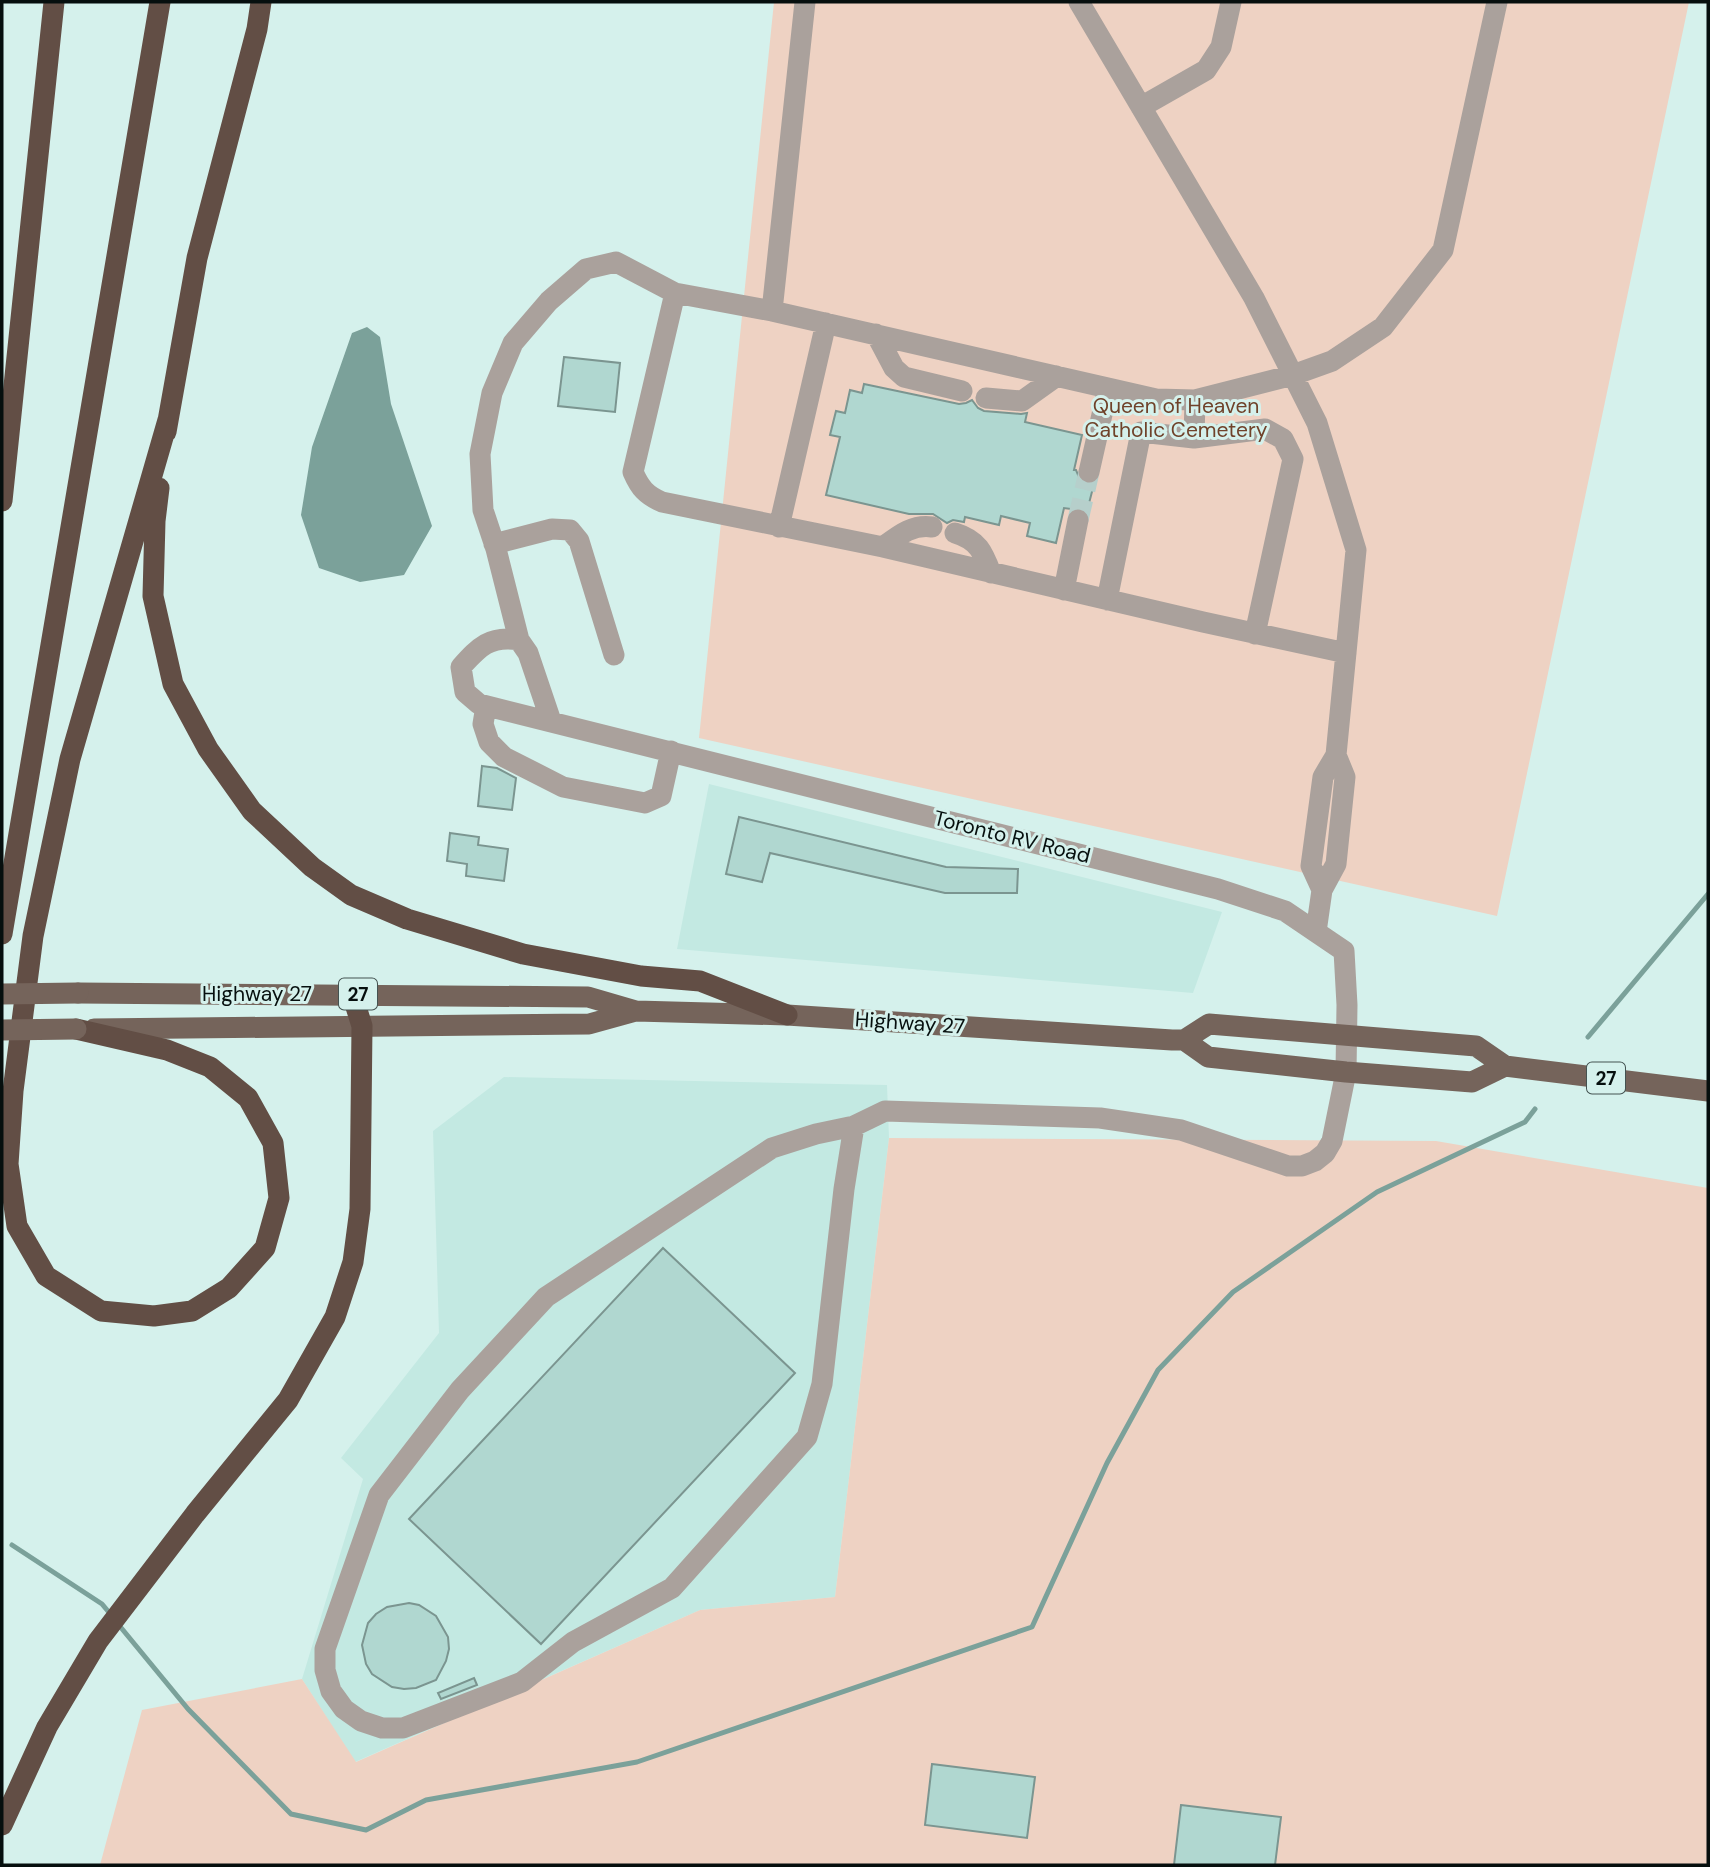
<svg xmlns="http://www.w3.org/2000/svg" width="1710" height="1867" font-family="'DM Sans',sans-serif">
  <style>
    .built { fill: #c3e9e2 }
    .green { fill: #eed2c3 }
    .water { fill: #7ba19a }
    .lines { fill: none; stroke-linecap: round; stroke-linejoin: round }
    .stream { stroke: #7ba19a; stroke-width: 5 }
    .building { fill: #b0d7d0; stroke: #7b9590; stroke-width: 2 }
    .minor-tunnel { stroke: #b6cfcb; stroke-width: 21; stroke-dasharray: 21 10; stroke-linecap: butt }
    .minor { stroke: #aaa19c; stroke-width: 21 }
    .major { stroke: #75645b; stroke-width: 21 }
    .highway { stroke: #624e45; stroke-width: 21 }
    .major-bridge { stroke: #75645b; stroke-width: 21 }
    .labels { text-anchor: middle; stroke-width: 6; stroke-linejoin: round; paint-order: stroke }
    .shield { fill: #d5f1ec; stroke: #445351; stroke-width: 2 }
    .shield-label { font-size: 19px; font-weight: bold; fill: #060f0e }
    .park-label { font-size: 21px; fill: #6f422a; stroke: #d5f1ec }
    .street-label { font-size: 21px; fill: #060f0e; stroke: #d5f1ec }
  </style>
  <rect width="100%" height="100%" fill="#d5f1ec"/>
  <path class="built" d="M 709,784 L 1014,860 L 1222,912 L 1193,993 L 677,949 Z
    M 504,1077 L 887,1085 L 889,1138 L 835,1597 L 700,1610 L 355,1762 L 302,1679 L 363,1479 L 341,1458 L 439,1333 L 433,1131 Z"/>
  <path class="green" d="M 774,2 L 1689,2 L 1497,916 L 699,738 Z
    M 889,1138 L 1436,1141 L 1708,1188 L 1708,1865 L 100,1865 L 142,1710 L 302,1679 L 356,1762 L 700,1610 L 835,1597 Z"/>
  <path class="water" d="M 367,327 L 380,337 L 391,404 L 432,526 L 404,575 L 360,582 L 319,568 L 301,515 L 312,447 L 352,333 Z"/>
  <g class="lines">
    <path class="stream" d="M 1588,1037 L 1708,894
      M 12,1545 L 102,1604 L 112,1616
      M 118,1624 L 188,1709 L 291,1814 L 366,1830 L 426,1800 L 637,1762 L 1032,1627 L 1107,1463 L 1158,1370 L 1233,1292 L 1377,1192 L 1525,1122 L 1535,1109"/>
  </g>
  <path class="building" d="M 564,357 L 620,363 L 615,412 L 558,406 Z
    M 864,384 L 959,404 L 966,403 L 972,400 L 978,408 L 984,411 L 1021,414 L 1027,413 L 1025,422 L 1082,435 L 1074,470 L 1076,470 L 1081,482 L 1087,485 L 1094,484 L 1087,511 L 1080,507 L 1071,509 L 1064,508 L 1056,543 L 1027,536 L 1030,523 L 1001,516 L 999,525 L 965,517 L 964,522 L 953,520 L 947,523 L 933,514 L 909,514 L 826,495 L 840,437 L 830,435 L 836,411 L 845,413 L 850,390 L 862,393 Z
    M 482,766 L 497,768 L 516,778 L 512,810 L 478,806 Z
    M 739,817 L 946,867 L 1018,869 L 1017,893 L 945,893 L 770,853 L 762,882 L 726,874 Z
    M 450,833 L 479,837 L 478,845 L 508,849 L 504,881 L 466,876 L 467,864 L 447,861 Z
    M 663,1248 L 795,1373 L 541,1644 L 409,1519 Z
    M 409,1603 L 419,1605 L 436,1616 L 448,1637 L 449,1649 L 446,1661 L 436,1680 L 416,1688 L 404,1689 L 392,1687 L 372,1674 L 366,1664 L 362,1645 L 368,1623 L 376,1614 L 387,1607 Z
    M 474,1678 L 477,1685 L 441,1699 L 438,1693 Z
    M 932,1764 L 1035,1777 L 1027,1838 L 925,1825 Z
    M 1181,1805 L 1281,1817 L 1275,1865 L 1174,1865 Z"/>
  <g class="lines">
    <path class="minor-tunnel" d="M 1078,520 L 1089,472"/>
    <path class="minor" d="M 1079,2 L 1254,298 L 1317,423 L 1356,550 L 1336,755 L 1323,777 L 1311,866 L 1322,890
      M 1141,107 L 1206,70 L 1221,47 L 1231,2
      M 675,293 L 633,472 C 640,488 646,495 662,502 L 883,547 L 1203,622 L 1346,653
      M 772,311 L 1156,399 L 1195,400 L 1293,375 L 1332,361 L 1383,327 L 1443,250 L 1497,2
      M 876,334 L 894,368 L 904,377 L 962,391
      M 986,398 L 1022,401 L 1057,376
      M 1195,400 L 1194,438 L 1265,429 L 1283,439 L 1293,459 L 1255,634
      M 1089,472 L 1108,388
      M 779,527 L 826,323
      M 955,533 C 978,540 983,552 991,573
      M 494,544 L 552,529 L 570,530 L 579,541 L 614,655
      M 883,547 C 898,536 912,524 932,527
      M 1064,590 L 1078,520
      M 1107,600 L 1141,432 L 1194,438
      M 519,640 L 496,549 L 483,510 L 480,454 L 492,393 L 513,343 L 549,301 L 586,269 L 616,262 L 675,293 L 772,311 L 805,2
      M 486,706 L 483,724 L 489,742 L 504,757 L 563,787 L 645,803 L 661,796 L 671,751
      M 551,721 L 528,653 L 519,640 C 490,635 479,647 461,667 L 465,692 L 479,704 L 1218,889 L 1285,911 L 1344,951 L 1347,1005 L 1346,1072 L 1332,1141 L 1325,1153 L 1315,1161 L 1302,1166 L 1288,1166 L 1181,1130 L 1100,1118 L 885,1111 L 854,1126 L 816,1134 L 772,1148 L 546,1297 L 460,1390 L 379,1495 L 325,1649 L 325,1670 L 331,1691 L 344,1709 L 361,1721 L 382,1728 L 403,1728 L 522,1682 L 573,1642 L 672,1588 L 807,1437 L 822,1384 L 844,1189 L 854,1126
      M 1316,932 L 1322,890 L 1336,864 L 1345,777 L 1336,755"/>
    <path class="major" d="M 78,993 L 588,997 L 636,1011 L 787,1015 L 1172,1040 L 1184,1040 L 1209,1024 L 1476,1046 L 1505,1066 L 1708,1091
      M 94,1029 L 589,1024 L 636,1011
      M 1184,1040 L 1208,1057 L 1346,1072 L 1472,1082 L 1505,1066"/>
    <path class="highway" d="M 166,432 L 197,258 L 257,29 L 261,2
      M 159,488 L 155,521 L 153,596 L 173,684 L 208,749 L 252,811 L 312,867 L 351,895 L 407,919 L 523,954 L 641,976 L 700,981 L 787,1015
      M 2,501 L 54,2
      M 2,934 L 160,2
      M 76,1029 L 167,1050 L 210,1067 L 248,1098 L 273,1143 L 279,1198 L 265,1248 L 229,1288 L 192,1311 L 154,1316 L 101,1311 L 46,1276 L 17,1226 L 8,1164 L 13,1091 L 33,936 L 70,759 L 168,420
      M 2,1825 L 47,1727 L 98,1641 L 195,1514 L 288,1400 L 335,1317 L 353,1262 L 360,1209 L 362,1026 L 352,994"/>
    <path class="major-bridge" d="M 2,994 L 78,993
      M 2,1030 L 76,1029"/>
  </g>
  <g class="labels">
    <g class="shield">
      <rect x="339" y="978.5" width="38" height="31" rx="5"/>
      <rect x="1587" y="1062.5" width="38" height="31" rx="5"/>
    </g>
    <g class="shield-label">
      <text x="358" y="1001">27</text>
      <text x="1606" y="1085">27</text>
    </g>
    <g class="park-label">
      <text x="1176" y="413">Queen of Heaven<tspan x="1176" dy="24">Catholic Cemetery</tspan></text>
    </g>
    <g class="street-label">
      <text transform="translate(1012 837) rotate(14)" y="7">Toronto RV Road</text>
      <text x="257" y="1001">Highway 27</text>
      <text transform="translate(910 1023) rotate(4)" y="7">Highway 27</text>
    </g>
  </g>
  <rect width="1710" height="1867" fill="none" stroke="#060f0e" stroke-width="7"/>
</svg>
